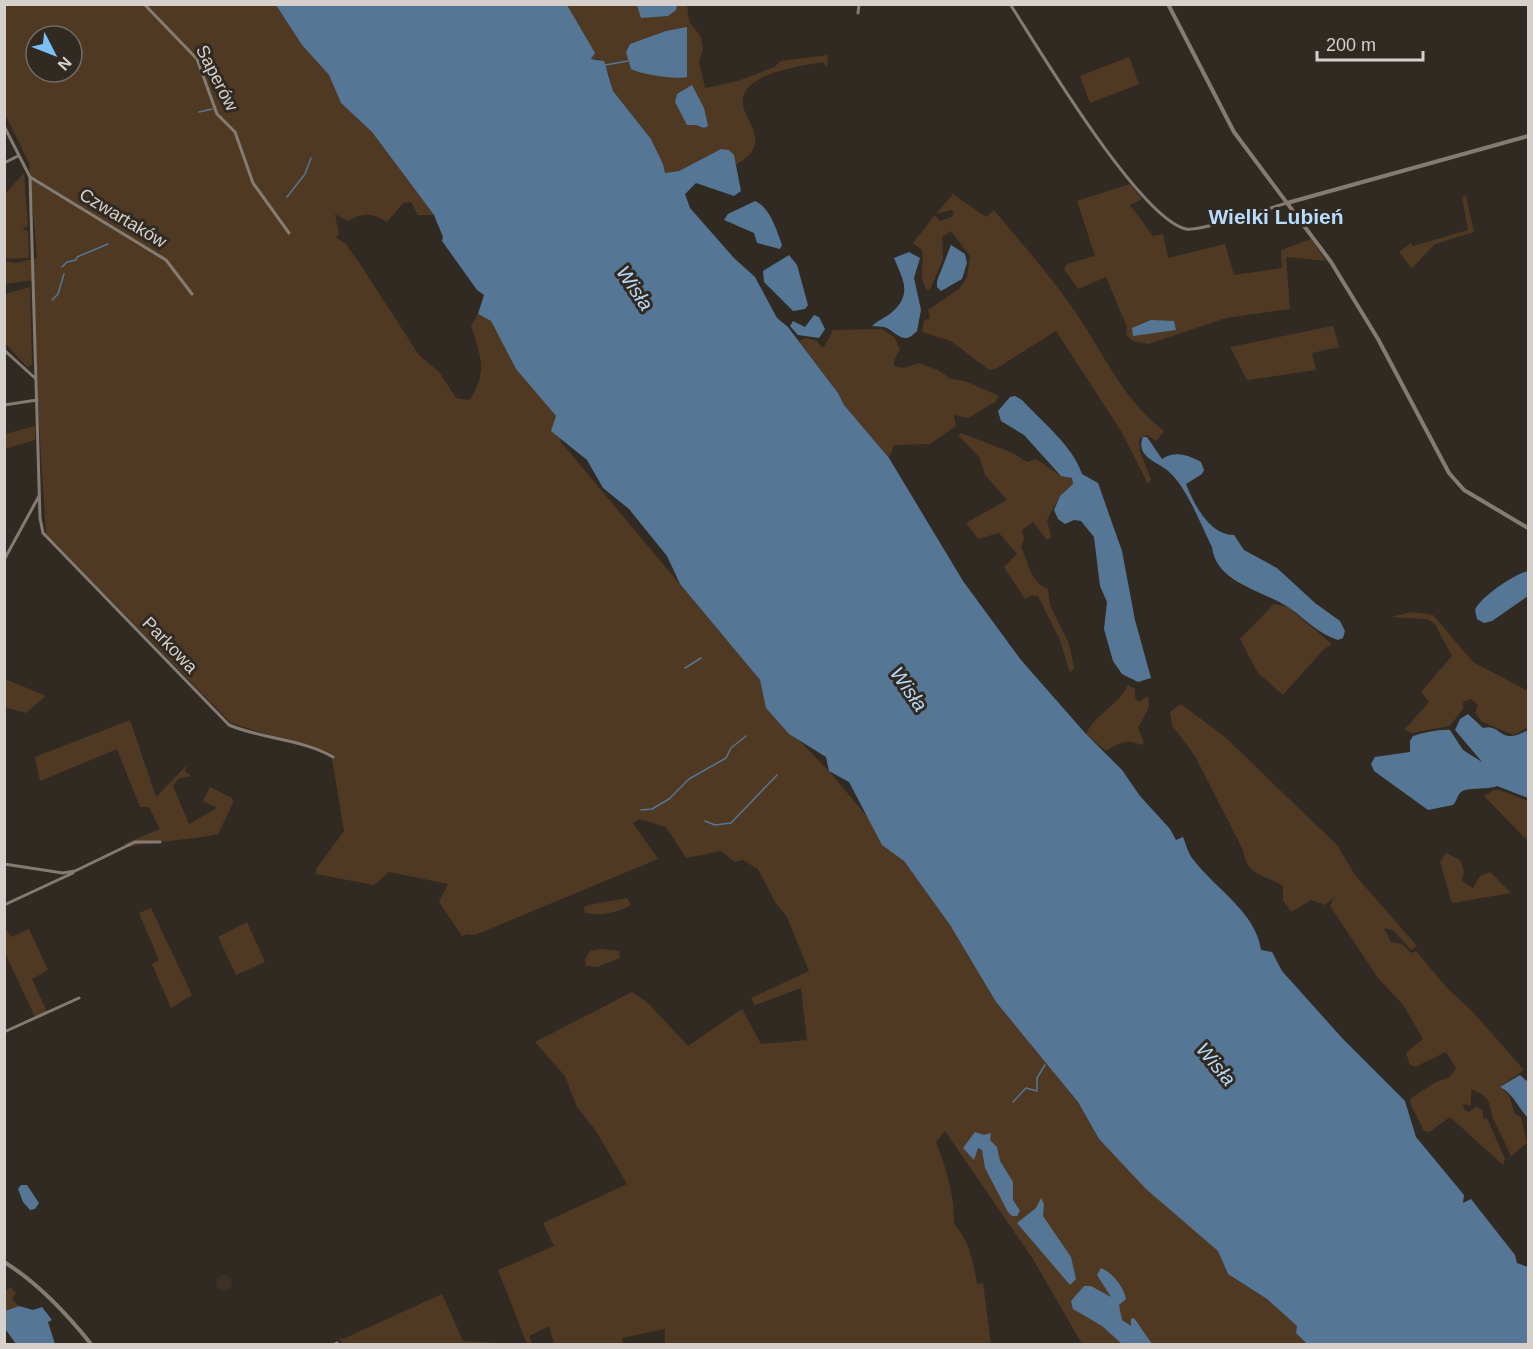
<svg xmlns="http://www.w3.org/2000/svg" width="1533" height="1349" font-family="Helvetica,sans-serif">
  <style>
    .built { fill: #3d3024 }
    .green { fill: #503923; fill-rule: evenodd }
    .water { fill: #557694 }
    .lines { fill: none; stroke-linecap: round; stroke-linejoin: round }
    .stream { stroke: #557694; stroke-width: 1.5 }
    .minor { stroke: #847b72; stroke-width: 3 }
    .tertiary { stroke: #847b72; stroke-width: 4 }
    .labels { text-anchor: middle; stroke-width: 6; stroke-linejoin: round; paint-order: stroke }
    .street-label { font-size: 18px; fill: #d6d0cc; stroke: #312a22 }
    .water-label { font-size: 20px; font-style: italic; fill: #b9daf7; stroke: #312a22 }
    .quarter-label { font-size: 21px; font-weight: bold; fill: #b8dcfd; stroke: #312a22 }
  </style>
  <rect width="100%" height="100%" fill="#312a22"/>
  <path class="built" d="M216 1283a8 8 0 1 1 16 0a8 8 0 1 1-16 0Z"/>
  <path class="green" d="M 4,5 L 276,5 L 302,45 L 329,75 L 341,103 L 372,132 L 434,215 L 418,215 L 411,202 L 403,203 L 387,222 C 372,213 363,212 348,221 L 335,214 L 339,234 L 336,238 L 345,243 L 360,264 L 419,355 L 439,372 L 456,398 L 470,400 C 488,370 481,358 471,326 L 478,314 L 491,321 L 516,369 L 556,416 L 561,442 L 760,680 L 767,708 L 829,771 L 904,861 L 950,925 L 996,1002 L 1078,1102 L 1099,1139 L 1218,1251 L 1228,1274 L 1267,1299 L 1297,1326 L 1296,1333 L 1306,1344 L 1082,1344 L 1033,1259 L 945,1131 L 936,1142 C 946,1167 955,1197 954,1224 C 970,1242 973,1261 977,1284 L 983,1283 L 991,1344 L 665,1344 L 665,1329 L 622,1338 L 623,1344 L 554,1344 L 549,1326 L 529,1336 L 532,1344 L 527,1344 L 498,1270 L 554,1246 L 543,1223 L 627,1184 L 596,1131 L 577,1107 L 565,1076 L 535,1042 L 632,992 L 647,1002 L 688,1046 L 742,1009 L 761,1044 L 807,1040 L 801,988 L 755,1005 L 751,998 L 809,971 L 787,917 L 775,902 L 758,869 L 743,860 L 735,862 L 721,851 L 686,858 L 666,827 L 639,819 L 633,823 L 658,859 L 475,935 L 468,934 L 462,936 L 439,902 L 448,884 L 389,872 L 374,885 L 316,874 L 316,869 L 344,831 L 332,758 L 334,755 L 231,723 L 46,534 L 39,425 L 34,280 L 5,284 L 5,261 L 16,263 L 37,258 L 29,163 L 5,114 ZM 36,36 L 72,36 L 72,72 L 36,72 Z
    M 567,5 L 687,5 L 689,21 L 701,37 L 703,50 L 699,61 L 705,88 L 738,81 L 774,67 L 781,61 L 828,55 L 827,67 L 823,62 C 801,66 737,74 743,105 C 745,118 758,131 755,145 C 752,155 743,160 736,165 L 730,151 L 721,149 L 679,171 L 665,173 L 663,164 L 651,139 L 613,91 L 609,74 L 599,59 L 592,59 Z
    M 1129,57 L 1139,84 L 1090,103 L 1080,76 Z
    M 24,173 L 28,226 L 22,229 L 28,231 L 29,258 L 5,259 L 5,194 Z
    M 1130,184 L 1142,199 L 1130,205 L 1153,236 L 1163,234 L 1168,258 L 1225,244 L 1234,275 L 1282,268 L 1281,250 L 1311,239 L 1326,261 L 1286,257 L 1290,309 L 1226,318 L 1148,344 L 1133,341 L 1126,335 L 1127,327 L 1106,277 L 1078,289 L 1064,269 L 1067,264 L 1095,256 L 1077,201 Z
    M 953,194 L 986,217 L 994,210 C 1021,243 1050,275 1074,310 C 1103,352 1122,399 1164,431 L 1156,441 L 1147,435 L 1139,439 L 1140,451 L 1151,480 L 1148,484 L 1121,431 L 1056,331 L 997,368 L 989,370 L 951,341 L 922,332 L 924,320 L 930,319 L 928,310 L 959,289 L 967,277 L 970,256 L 951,231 L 942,237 L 943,259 L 930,290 L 926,289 C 917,271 925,267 922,250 L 913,243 L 935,215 L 940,221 L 952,217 L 954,213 L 952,210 L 936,214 Z
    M 1466,196 L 1474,232 L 1435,244 L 1412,268 L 1399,252 L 1411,243 L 1413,246 L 1468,230 L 1462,197 Z
    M 30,287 L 32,365 L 27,367 L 5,343 L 4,294 Z
    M 1333,326 L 1339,347 L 1312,353 L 1316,370 L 1247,380 L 1230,347 Z
    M 882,329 L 894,337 L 900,349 L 894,360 L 894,366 L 903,368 L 919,363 L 938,370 L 951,379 L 965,381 L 999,396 L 995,402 L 968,418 L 954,415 L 956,426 L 930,444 L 894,445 L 889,458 L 844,405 L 838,393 L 799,341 L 806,338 L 817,341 L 821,347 L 824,347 L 833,330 Z
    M 35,426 L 35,440 L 5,449 L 5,434 Z
    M 961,433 L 1013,453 L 1027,462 L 1036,459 L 1061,476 L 1072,478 L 1073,484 L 1060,496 L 1047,520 L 1051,537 L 1047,540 L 1033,522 L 1022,530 L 1024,539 L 1021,547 C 1028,560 1030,583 1048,589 L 1050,605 L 1069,644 L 1074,668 L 1070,673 L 1060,640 L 1038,596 L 1032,595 L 1025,599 L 1004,567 L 1017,554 L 999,533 L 978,539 L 966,523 L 1007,500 L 985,475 L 980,458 L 958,435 Z
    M 1274,604 L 1288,607 L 1332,644 L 1324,649 L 1283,695 L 1258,673 L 1240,639 Z
    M 1411,612 L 1433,615 L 1473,662 L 1528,691 L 1528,727 L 1514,735 L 1482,722 L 1475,713 L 1478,705 L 1471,699 L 1463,702 L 1463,709 L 1450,726 L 1412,733 L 1404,730 L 1429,702 L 1421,692 L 1452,656 L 1435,624 L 1427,619 L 1391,617 Z
    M 4,679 L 5,679 L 46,696 L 26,713 L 5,707 Z
    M 1128,685 L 1135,689 L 1135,698 L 1139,702 L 1148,696 L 1149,707 L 1138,728 L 1144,743 L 1141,745 C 1128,738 1118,743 1106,751 L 1086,734 C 1096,713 1118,706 1128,685 Z
    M 1181,704 L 1225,737 L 1337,845 L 1355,875 L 1417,946 L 1411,950 L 1393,930 L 1384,928 L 1391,942 L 1402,944 L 1411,953 L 1416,951 L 1448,989 L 1472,1011 L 1524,1070 L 1500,1087 L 1509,1095 L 1515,1114 L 1521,1117 L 1527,1143 L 1511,1156 L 1492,1116 L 1489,1102 L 1483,1095 L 1471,1089 L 1471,1106 L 1463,1104 L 1464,1109 L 1469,1112 L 1477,1106 L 1483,1111 L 1483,1119 L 1487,1118 L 1505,1159 L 1503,1165 L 1450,1117 L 1429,1132 L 1424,1131 L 1410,1103 L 1411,1098 L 1436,1082 L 1450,1077 L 1456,1068 L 1446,1052 L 1415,1067 L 1410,1065 L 1406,1053 L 1423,1039 L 1404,1006 L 1378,978 L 1330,906 L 1334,897 L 1325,905 L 1311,900 L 1291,912 L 1283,900 L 1283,886 C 1263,873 1247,877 1243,850 L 1195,756 L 1172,725 L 1170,712 Z
    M 130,720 L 156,797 L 188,764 L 185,771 L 191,776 L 178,779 L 173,786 L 189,824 L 217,808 L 203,801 L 210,787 L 232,798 L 233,803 L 218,834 C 188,841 159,840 129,847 L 124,844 L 160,829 L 149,807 L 140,807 L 117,749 L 40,781 L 35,757 Z
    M 1494,790 L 1499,790 L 1528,801 L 1528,841 L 1484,796 Z
    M 1446,853 L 1460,860 L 1464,872 L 1462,881 L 1473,888 L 1480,876 L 1490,872 L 1511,893 L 1452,903 L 1440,862 Z
    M 627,898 L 631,905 C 618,913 600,916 585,913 L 584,907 L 589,905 Z
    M 151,908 L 192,995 L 171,1008 L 152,964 L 159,960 L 139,913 Z
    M 247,922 L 265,962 L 236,975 L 218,937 Z
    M 4,926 L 11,937 L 29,929 L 48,970 L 32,979 L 47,1012 L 35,1017 L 5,953 Z
    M 600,949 L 619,951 L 620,958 L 597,967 L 586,966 L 585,959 L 590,951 Z
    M 10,1287 L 16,1293 L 12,1299 L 19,1306 L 5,1311 L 5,1292 Z
    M 442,1294 L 463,1341 L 519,1344 L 342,1344 L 339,1337 L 343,1339 Z"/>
  <path class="water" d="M 276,5 L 567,5 L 595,53 L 591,59 L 604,61 L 613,91 L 651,139 L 663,164 L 665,173 L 679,171 L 721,149 L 729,150 L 734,155 L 741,191 L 734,196 L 696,183 L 685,194 L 690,208 L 734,258 L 755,277 L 777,318 L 788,327 L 838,393 L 844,405 L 889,458 L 963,581 L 1021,660 L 1086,734 L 1122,770 L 1140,796 L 1170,829 L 1176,840 L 1183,837 C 1186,844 1188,853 1192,858 C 1214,888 1256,912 1261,950 L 1272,952 L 1282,971 L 1343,1039 L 1405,1101 L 1416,1137 L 1464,1195 L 1463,1203 L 1471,1199 L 1515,1255 L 1517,1263 L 1528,1267 L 1528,1344 L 1307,1344 L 1296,1333 L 1297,1326 L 1267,1299 L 1228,1274 L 1218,1251 L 1146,1189 L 1099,1139 L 1078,1102 L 996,1002 L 950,925 L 904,861 L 882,845 L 849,782 L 829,771 L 826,757 L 789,734 L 766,708 L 760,680 L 680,584 L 667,556 L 629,509 L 603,488 L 587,460 L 551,431 L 556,416 L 516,369 L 491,321 L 478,314 L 484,295 L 477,290 L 442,241 L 443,237 L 434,215 L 372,132 L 341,103 L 329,75 L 302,45 Z
    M 637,5 L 637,4 L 677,5 L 676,10 L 668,16 L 641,18 Z
    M 687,27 L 687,77 C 677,80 639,74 631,69 L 626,52 L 630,44 L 666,31 Z
    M 692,85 L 704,108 L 708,126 L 704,128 L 696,125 L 687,125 L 675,102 L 677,94 Z
    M 755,201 C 770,207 777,231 782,245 L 780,249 L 757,243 L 754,233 L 724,220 L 728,214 Z
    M 951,245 L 965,254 L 967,263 L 962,279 L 941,291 L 937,287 L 937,281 Z
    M 909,252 L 920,258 L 914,278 L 921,310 L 917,331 C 904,345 899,335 887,328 C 883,326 877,327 872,326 C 878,320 885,318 891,313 C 913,294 903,280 894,258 Z
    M 789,255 L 797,265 L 808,305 L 805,309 L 793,311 L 764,282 L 763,271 Z
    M 814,315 L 819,317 L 825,329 L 819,338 L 798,335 L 790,326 L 793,321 L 805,327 Z
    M 1151,320 L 1174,321 L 1176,330 L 1133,336 L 1132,328 Z
    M 1015,396 L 1022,400 C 1041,421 1073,446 1082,474 L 1098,483 L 1122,551 L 1135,620 L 1151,678 L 1138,682 L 1122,674 L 1113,661 L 1104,629 L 1107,602 L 1100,586 L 1094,537 L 1081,521 L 1074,520 L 1065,524 L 1058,519 L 1054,510 L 1060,496 L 1073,484 L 1072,478 L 1061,476 L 1024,435 L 1001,421 L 998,411 L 1010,397 Z
    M 1143,437 L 1147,437 L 1162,459 C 1175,451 1186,454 1201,462 L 1204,470 L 1202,474 L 1186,484 C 1194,505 1210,535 1234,535 L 1244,550 L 1277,568 L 1315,603 L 1340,621 L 1345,631 L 1343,638 L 1338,640 C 1318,634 1306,619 1288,607 C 1262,590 1216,583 1212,547 C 1201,525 1186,485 1167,470 C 1157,462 1135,456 1143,437 Z
    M 1528,571 L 1528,596 L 1492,621 L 1484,623 L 1477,619 L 1475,610 C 1480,597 1516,573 1528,571 Z
    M 1468,714 L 1483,728 C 1503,723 1498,747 1528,730 L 1528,798 L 1497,786 C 1488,790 1466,787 1461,792 C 1457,795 1457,801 1453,805 L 1428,810 L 1374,771 L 1371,764 L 1375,757 L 1410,752 L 1410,741 L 1413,736 C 1422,733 1441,729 1450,730 L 1463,750 L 1482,762 L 1455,730 L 1460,719 Z
    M 1520,1075 L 1528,1082 L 1528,1118 C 1518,1108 1513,1093 1500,1087 Z
    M 975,1132 L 984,1135 L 991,1133 L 990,1140 L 997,1147 L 1000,1161 L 1013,1182 L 1013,1200 L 1020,1211 L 1017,1216 L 1012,1216 L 1008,1212 L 985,1168 L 982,1150 L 978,1148 L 974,1160 L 963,1148 Z
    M 21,1185 L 27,1185 L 39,1203 L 35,1209 L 30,1210 L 23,1202 L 18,1189 Z
    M 1041,1198 L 1044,1204 L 1043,1216 L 1071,1257 L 1076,1279 L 1070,1285 L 1017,1223 L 1036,1208 Z
    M 1101,1268 C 1112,1272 1124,1287 1126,1299 L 1119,1305 L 1122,1320 L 1131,1326 L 1131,1319 L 1134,1318 L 1152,1344 L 1122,1344 L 1102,1326 L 1073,1309 L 1071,1301 L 1084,1286 L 1091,1286 L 1111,1297 L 1097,1275 Z
    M 19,1306 L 33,1310 L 42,1307 L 52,1320 L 48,1322 L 55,1344 L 16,1344 L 6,1330 L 5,1311 Z"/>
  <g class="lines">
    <path class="stream" d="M 605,65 L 628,61
      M 199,112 L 212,109
      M 287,197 L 305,174 L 311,158
      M 62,267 L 67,262 L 76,260 L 77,257 L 108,244
      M 52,300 L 58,294 L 64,274
      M 685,668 L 701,658
      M 641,810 L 652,809 L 669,799 L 689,779 L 726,758 L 731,748 L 746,736
      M 705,821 L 715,825 L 731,823 L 777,775
      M 1013,1102 L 1026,1088 L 1037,1091 L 1037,1078 L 1045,1065"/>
    <path class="minor" d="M 144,4 L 197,59 L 217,114 L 235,132 L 253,183 L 289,233
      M 1010,4 C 1039,49 1139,218 1186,229 C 1200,232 1269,208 1287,203
      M 858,13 L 859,4
      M 4,126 L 30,177 L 166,260 L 192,294
      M 4,163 L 18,156
      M 30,177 L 40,518 L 43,533 L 229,725 C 262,739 302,739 333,757
      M 4,350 L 36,379
      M 4,405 L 37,400
      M 4,560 L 39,496
      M 4,864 L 63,873 L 75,871 L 135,842 L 160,842
      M 4,905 L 73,873
      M 4,1032 L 79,998
      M 335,1344 L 337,1343"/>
    <path class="tertiary" d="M 1168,4 L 1234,132 L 1331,262 L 1378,339 L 1449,473 L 1464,490 L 1528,528
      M 1287,203 L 1528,136
      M 4,1262 C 37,1282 67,1314 91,1344"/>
  </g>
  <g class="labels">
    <g class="street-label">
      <text transform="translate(217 78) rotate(63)" y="6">Saperów</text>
      <text transform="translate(123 218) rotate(31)" y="6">Czwartaków</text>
      <text transform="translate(170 645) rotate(46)" y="6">Parkowa</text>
    </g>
    <g class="water-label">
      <text transform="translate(635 288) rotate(56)" y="7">Wisła</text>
      <text transform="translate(909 689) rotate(55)" y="7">Wisła</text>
      <text transform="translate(1216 1064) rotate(50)" y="7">Wisła</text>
    </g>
    <g class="quarter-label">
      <text x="1276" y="224">Wielki Lubień</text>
    </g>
  </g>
  <rect width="1533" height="1349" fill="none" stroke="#d6d0cc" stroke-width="12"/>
  <g transform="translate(54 54) rotate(132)"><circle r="28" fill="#312a22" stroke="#736c66" stroke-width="1.5"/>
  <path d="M0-4.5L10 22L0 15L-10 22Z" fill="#7bbef8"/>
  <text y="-9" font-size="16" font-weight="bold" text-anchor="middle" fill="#d6d0cc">N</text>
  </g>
  <path d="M1317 51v9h106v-9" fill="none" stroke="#d6d0cc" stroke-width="3"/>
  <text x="1326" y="51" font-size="18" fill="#d6d0cc" stroke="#312a22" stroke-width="4.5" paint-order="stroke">200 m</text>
</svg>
